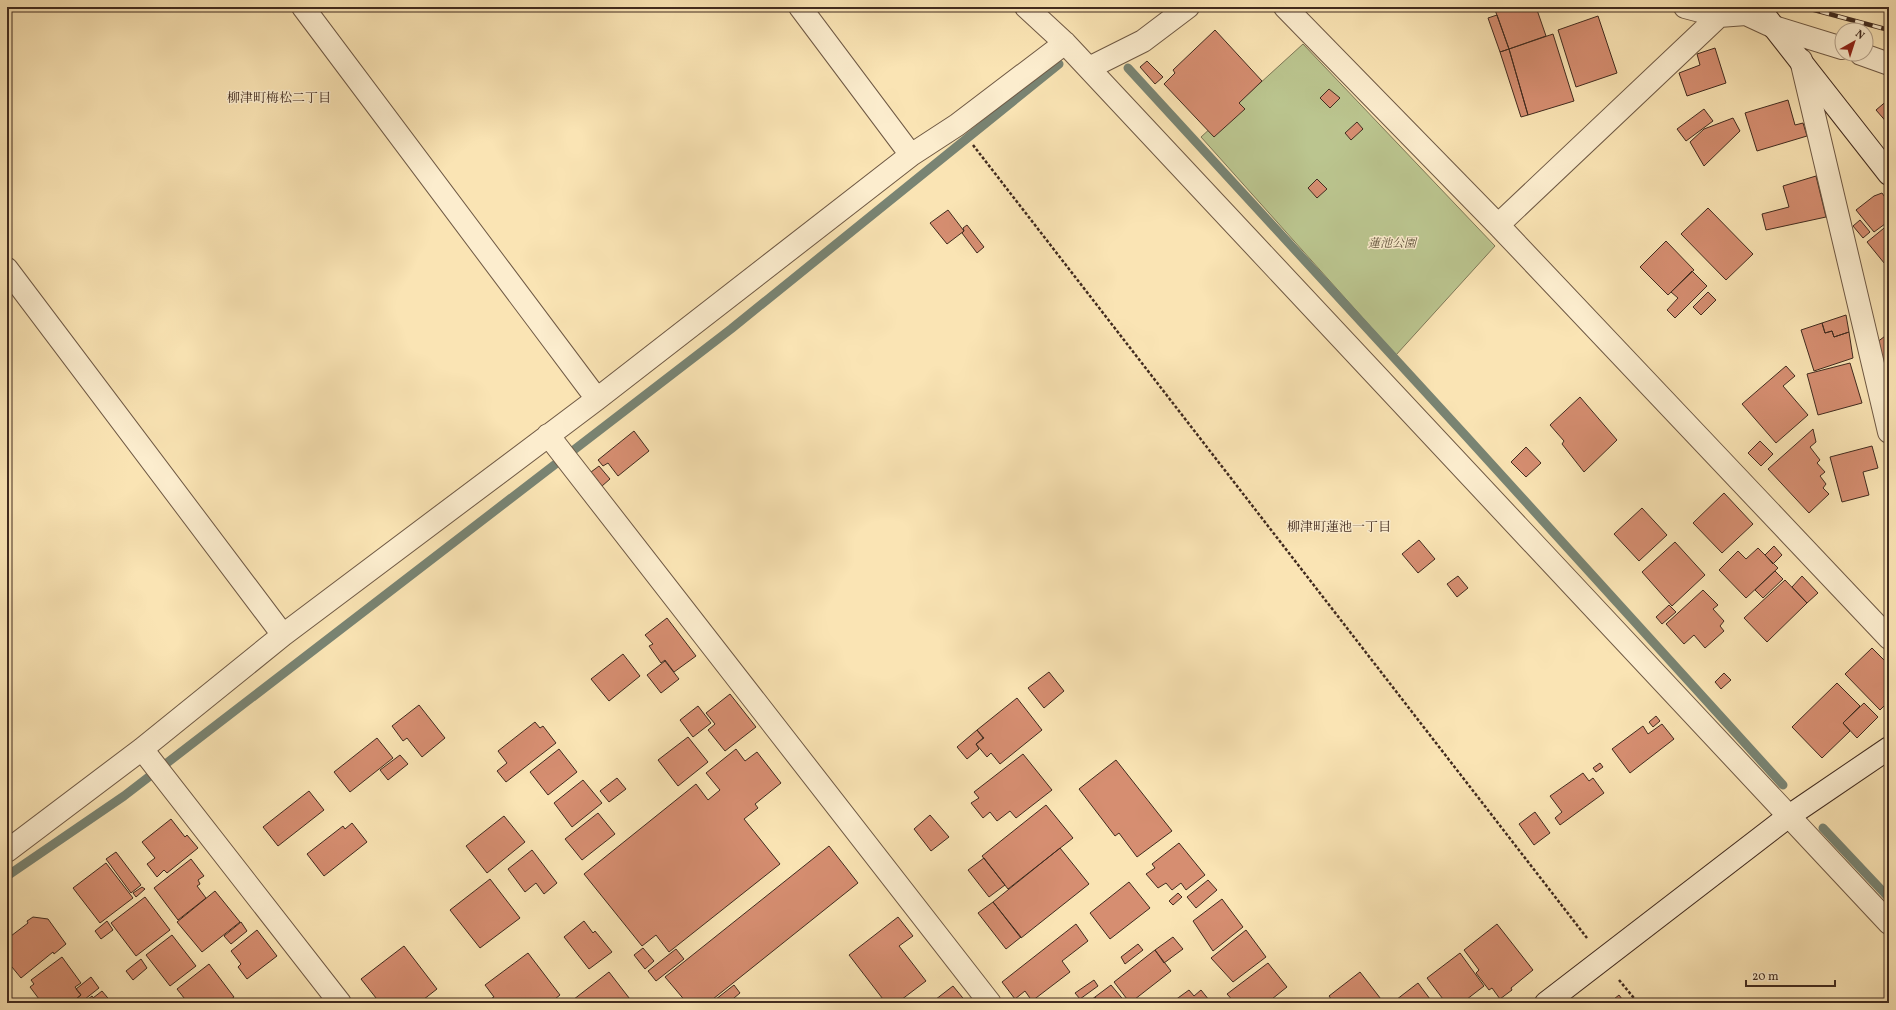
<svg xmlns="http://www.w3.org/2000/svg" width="1896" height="1010" font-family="Vollkorn,'Noto Serif JP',serif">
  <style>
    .green { fill: #bbc58f; stroke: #7e7857 }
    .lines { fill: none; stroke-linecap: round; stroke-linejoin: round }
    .stream { stroke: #798473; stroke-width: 9 }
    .building { fill: #d68e71; stroke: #412b1f }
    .street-casing { stroke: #6f5944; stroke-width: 24 }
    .secondary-casing { stroke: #412b1f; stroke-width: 24 }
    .path { stroke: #412b1f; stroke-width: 2.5; stroke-dasharray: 3 2; stroke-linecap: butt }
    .street { stroke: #fcedce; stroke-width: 22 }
    .secondary { stroke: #fcedce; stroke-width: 22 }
    .rail-casing { stroke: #412b1f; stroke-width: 4.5 }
    .rail { stroke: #fcedce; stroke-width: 3; stroke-dasharray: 9; stroke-linecap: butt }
    .labels { text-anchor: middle; stroke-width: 3; stroke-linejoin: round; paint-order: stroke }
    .park-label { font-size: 12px; font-style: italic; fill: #60523b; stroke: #fcedce }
    .neighbourhood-label { font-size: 13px; fill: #412b1f; stroke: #fcedce }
  </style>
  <rect width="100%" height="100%" fill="#fae4b4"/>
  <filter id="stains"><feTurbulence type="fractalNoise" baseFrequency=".005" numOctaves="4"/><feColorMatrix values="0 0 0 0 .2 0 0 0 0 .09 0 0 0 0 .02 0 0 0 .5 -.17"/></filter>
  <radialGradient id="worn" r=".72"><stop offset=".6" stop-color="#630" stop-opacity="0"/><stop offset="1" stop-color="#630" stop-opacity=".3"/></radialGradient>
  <path class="green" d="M 1303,44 L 1495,246 L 1396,355 L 1201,137 Z"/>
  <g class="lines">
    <path class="stream" d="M 1128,68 L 1465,435 L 1783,785
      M 1823,828 L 1889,898
      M 7,876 L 124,796 L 731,329 L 1059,64"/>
  </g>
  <path class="building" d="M 1494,7 L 1536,7 L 1546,36 L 1509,49 Z
    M 1497,15 L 1509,49 L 1500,52 L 1488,18 Z
    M 1598,16 L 1617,73 L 1576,87 L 1558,30 Z
    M 1215,30 L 1262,81 L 1239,103 L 1245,109 L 1214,137 L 1164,84 L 1175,73 L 1173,70 Z
    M 1553,34 L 1574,101 L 1528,115 L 1509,49 Z
    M 1715,48 L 1726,83 L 1687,96 L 1679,73 L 1700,65 L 1697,54 Z
    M 1509,49 L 1528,115 L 1521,117 L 1500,52 Z
    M 1147,61 L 1163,77 L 1155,84 L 1140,67 Z
    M 1329,89 L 1340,98 L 1330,108 L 1320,98 Z
    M 1889,99 L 1889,125 L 1876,110 Z
    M 1788,100 L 1795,125 L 1803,123 L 1807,136 L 1757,151 L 1745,113 Z
    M 1704,109 L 1713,121 L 1686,141 L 1677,129 Z
    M 1733,118 L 1740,131 L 1704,166 L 1690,142 L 1704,129 Z
    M 1357,122 L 1363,129 L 1351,140 L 1345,133 Z
    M 1816,176 L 1826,217 L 1766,230 L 1762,214 L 1789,207 L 1783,186 Z
    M 1317,179 L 1327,189 L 1317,198 L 1308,188 Z
    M 1882,193 L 1889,203 L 1889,221 L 1874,232 L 1856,210 L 1874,196 Z
    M 1708,208 L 1753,254 L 1726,280 L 1681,234 Z
    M 948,210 L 964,231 L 947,244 L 930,223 Z
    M 1860,220 L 1870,232 L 1863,238 L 1853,226 Z
    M 1889,224 L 1889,269 L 1867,242 Z
    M 967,225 L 984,247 L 977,253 L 962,233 L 964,231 L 963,228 Z
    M 1666,241 L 1694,270 L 1668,295 L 1640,267 Z
    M 1692,271 L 1707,286 L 1675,318 L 1667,310 L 1678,298 L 1671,292 Z
    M 1708,292 L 1716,300 L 1701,315 L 1693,307 Z
    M 1846,315 L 1849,332 L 1834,337 L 1832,331 L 1825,333 L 1822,323 Z
    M 1822,323 L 1825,333 L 1832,331 L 1834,337 L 1849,332 L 1853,358 L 1814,371 L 1801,330 Z
    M 1889,333 L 1889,368 L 1876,352 L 1876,343 Z
    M 1850,363 L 1862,403 L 1818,415 L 1807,374 Z
    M 1786,366 L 1795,376 L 1783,386 L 1808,415 L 1776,443 L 1742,404 Z
    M 1580,397 L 1617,440 L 1584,472 L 1562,444 L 1564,441 L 1550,425 Z
    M 1813,429 L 1816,442 L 1810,447 L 1820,460 L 1817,463 L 1825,472 L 1820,476 L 1826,484 L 1823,488 L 1829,494 L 1809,513 L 1768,469 Z
    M 634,431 L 649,451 L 618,476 L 608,463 L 603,466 L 598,460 Z
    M 1760,441 L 1773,454 L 1761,466 L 1748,453 Z
    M 1872,446 L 1878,468 L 1863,472 L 1869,495 L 1842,502 L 1830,457 Z
    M 1526,447 L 1541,463 L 1526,477 L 1511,462 Z
    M 599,466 L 610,479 L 602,486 L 591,472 Z
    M 1724,493 L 1753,524 L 1722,553 L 1693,523 Z
    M 1642,508 L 1667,535 L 1639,561 L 1614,534 Z
    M 1419,540 L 1435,559 L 1418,573 L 1402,554 Z
    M 1675,542 L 1705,575 L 1672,606 L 1642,572 Z
    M 1774,546 L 1782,555 L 1773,564 L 1765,555 Z
    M 1758,548 L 1778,568 L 1746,598 L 1719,570 L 1738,551 L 1746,559 Z
    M 1775,571 L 1783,579 L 1763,598 L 1755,590 Z
    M 1458,576 L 1468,588 L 1457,597 L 1447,584 Z
    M 1802,576 L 1818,593 L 1807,603 L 1792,587 Z
    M 1785,580 L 1807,603 L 1767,642 L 1744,618 Z
    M 1703,590 L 1718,605 L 1713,609 L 1724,621 L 1720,626 L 1724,631 L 1705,648 L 1694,635 L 1684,644 L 1666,624 Z
    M 1669,605 L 1676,612 L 1662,624 L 1656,617 Z
    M 667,618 L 696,656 L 674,672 L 665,660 L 661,663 L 649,646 L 653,644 L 645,635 Z
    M 1872,648 L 1889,665 L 1889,701 L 1880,710 L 1845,674 Z
    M 623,654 L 640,676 L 609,701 L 591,679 Z
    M 665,661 L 679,679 L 661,693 L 647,675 Z
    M 1049,672 L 1064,691 L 1044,708 L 1028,688 Z
    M 1724,673 L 1731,680 L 1721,689 L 1715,682 Z
    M 1837,683 L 1860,706 L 1843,723 L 1850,731 L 1822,758 L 1792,727 Z
    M 730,694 L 756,727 L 725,751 L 708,730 L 715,724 L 706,713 Z
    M 1017,698 L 1042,730 L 1000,764 L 991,753 L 987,757 L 976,744 L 984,738 L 977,730 Z
    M 1864,703 L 1878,717 L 1857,738 L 1843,723 Z
    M 419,705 L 445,738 L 422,757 L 407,738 L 403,741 L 392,726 Z
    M 698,706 L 711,723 L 693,737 L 680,720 Z
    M 1656,716 L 1660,721 L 1653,727 L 1649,722 Z
    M 535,722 L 540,728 L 543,726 L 556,743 L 506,782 L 497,771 L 507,763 L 498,751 Z
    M 1662,724 L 1674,739 L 1630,773 L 1612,749 L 1643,726 L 1648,734 Z
    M 977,730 L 983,738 L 976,744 L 979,749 L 967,759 L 957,747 Z
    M 688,737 L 708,762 L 678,786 L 658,760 Z
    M 377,738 L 393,758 L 350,792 L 334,772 Z
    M 559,749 L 577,772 L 548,795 L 530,772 Z
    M 736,749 L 745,761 L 757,752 L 781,783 L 755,804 L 758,808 L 744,819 L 780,864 L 669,952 L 656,935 L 642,946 L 584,874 L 696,784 L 708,800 L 720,790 L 706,773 Z
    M 1023,754 L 1052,790 L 1016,818 L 1010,811 L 997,821 L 990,812 L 983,818 L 971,803 L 979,798 L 974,792 Z
    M 400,755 L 408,764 L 388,780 L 380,770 Z
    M 1116,760 L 1172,831 L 1137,857 L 1119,833 L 1115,836 L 1079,789 Z
    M 1600,763 L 1603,767 L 1596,772 L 1593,768 Z
    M 1583,773 L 1589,781 L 1593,778 L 1604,793 L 1560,825 L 1555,818 L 1562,812 L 1550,796 Z
    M 617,778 L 626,789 L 609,802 L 600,791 Z
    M 583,780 L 602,803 L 572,827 L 554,803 Z
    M 309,791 L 324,810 L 278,846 L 263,827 Z
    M 1046,805 L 1073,838 L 1008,889 L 982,856 Z
    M 1535,812 L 1550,833 L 1534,845 L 1519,824 Z
    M 598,813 L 615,834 L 582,860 L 565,839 Z
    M 930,815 L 949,837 L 931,851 L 914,829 Z
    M 504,816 L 525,842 L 487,873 L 466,846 Z
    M 171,819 L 185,837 L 187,835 L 198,848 L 167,873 L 164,870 L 157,877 L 147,864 L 155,858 L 142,842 Z
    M 352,823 L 367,842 L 324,876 L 307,854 L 343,826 L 345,829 Z
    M 1179,843 L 1205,875 L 1186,890 L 1181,883 L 1172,890 L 1166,883 L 1158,888 L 1146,874 L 1155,868 L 1152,864 Z
    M 829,846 L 858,883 L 708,1003 L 687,1003 L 665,977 Z
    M 1060,848 L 1089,884 L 1021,938 L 993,902 Z
    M 532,850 L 557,883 L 544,894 L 536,883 L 525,892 L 508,869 Z
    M 116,852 L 141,885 L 131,893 L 106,859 Z
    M 984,858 L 1005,885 L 989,897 L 968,870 Z
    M 191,859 L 204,876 L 198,880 L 200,884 L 197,886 L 206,898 L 178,920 L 154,888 Z
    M 106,863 L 133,898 L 100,923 L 73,888 Z
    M 490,879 L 520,918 L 480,948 L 450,910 Z
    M 1208,880 L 1217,890 L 1196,908 L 1187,897 Z
    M 1129,882 L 1150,908 L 1110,939 L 1090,913 Z
    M 142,887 L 145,889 L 136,897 L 133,893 Z
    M 215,891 L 240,922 L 202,952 L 177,922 Z
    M 1178,893 L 1182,897 L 1173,905 L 1169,901 Z
    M 145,897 L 170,930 L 136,956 L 111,923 Z
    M 1222,899 L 1243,927 L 1213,951 L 1193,921 Z
    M 993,902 L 1021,937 L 1006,949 L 978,913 Z
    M 33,917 L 48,919 L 66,944 L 54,954 L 53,952 L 21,978 L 7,961 L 7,939 L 28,923 L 27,921 Z
    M 898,917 L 913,936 L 899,946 L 926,981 L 897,1003 L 886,1003 L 849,955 Z
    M 107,921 L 113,930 L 101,939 L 95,931 Z
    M 584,921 L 593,933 L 595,931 L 612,952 L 589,969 L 564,937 Z
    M 241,922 L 247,931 L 231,944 L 224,936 Z
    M 1076,924 L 1088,941 L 1062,961 L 1070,972 L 1032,1001 L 1025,991 L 1015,999 L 1002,982 Z
    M 1497,924 L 1533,970 L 1511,988 L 1512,990 L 1500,999 L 1492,988 L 1489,990 L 1476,973 L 1479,970 L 1464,950 Z
    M 257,930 L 277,956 L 247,979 L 238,967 L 241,964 L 231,951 Z
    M 1246,930 L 1266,957 L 1233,982 L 1211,958 Z
    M 172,935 L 196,966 L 170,986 L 146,955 Z
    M 1173,937 L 1183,949 L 1164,963 L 1155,950 Z
    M 1138,944 L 1143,950 L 1125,964 L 1121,957 Z
    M 404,946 L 437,989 L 419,1003 L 400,1003 L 398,1001 L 395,1003 L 380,1003 L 361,979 Z
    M 643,948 L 654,961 L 645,969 L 634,955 Z
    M 676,949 L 684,959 L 656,981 L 648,971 Z
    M 1155,950 L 1171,971 L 1130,1003 L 1114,982 Z
    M 528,953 L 560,995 L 550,1003 L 496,1003 L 492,998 L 494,997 L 485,985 Z
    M 1460,953 L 1484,986 L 1462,1003 L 1446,1003 L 1427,978 Z
    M 62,957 L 81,983 L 75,987 L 81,995 L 71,1003 L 42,1003 L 30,987 L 34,984 L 31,980 Z
    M 141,959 L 147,968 L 133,980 L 126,971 Z
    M 1268,963 L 1287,987 L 1267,1003 L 1235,1003 L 1227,994 Z
    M 209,964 L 234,997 L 226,1003 L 188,1003 L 177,989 Z
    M 609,972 L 633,1003 L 569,1003 Z
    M 1360,972 L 1384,1003 L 1334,1003 L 1329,996 Z
    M 91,977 L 99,988 L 80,1003 L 71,1003 L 81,995 L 76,989 Z
    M 1094,980 L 1098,986 L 1080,999 L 1075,993 Z
    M 1418,983 L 1433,1003 L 1392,1003 Z
    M 734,985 L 740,993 L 728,1003 L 711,1003 Z
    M 1111,985 L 1126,1003 L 1100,1003 L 1095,997 Z
    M 953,986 L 967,1003 L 931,1003 Z
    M 1189,990 L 1194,996 L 1201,990 L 1209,1000 L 1205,1003 L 1171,1003 Z
    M 102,991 L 112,1003 L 97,1003 L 93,998 Z
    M 1619,995 L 1625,1003 L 1609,1003 Z
    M 92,996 L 97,1003 L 83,1003 Z
    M 1095,997 L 1099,1003 L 1087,1003 Z"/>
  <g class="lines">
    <g class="street-casing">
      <path id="street" d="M 303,7 L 597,399
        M 800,7 L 911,155
        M 1026,7 L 1065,43 L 1889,923
        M 1285,7 L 1498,225 L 1889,638
        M 1685,7 L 1719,16 L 1746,14 L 1774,27 L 1842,48
        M 1861,54 L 1889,64
        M 1801,60 L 1889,432
        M 1089,68 L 1143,41 L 1188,7
        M 1498,225 L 1719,16
        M 7,269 L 283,635
        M 548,435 L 990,1003
        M 142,749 L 340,1003
        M 7,851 L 142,749 L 283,635 L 597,399 L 911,155 L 957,125 L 1065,43"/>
    </g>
    <g class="secondary-casing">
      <path id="secondary" d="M 1758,7 L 1889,174
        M 1546,1003 L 1789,816 L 1889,748"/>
    </g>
    <path class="path" d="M 973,145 L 1587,938
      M 1619,980 L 1638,1003"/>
    <use href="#street" class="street"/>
    <use href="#secondary" class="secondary"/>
    <g class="rail-casing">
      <path id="rail" d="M 1803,7 L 1889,30"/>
    </g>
    <use href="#rail" class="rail"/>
  </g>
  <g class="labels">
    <g class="park-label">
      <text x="1392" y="247">蓮池公園</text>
    </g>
    <g class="neighbourhood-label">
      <text x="279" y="102">柳津町梅松二丁目</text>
      <text x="1339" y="531">柳津町蓮池一丁目</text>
    </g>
  </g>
  <rect width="1896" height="1010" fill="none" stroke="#fae4b4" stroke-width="24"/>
  <rect x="8" y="8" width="1880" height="994" fill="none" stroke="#412b1f" stroke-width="2"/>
  <rect x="12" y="12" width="1872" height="986" fill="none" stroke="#412b1f"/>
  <g transform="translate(1854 42) rotate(39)"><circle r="19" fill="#fcedce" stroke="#b19f88"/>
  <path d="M0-3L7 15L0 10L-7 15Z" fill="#8f2418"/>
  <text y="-6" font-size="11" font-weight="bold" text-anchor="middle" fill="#412b1f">N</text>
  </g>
  <path d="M1746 980v6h89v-6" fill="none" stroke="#412b1f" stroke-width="2"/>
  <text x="1752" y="980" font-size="12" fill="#412b1f" stroke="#fcedce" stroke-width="3" paint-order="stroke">20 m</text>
  <rect width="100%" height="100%" filter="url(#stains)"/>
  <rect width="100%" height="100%" fill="url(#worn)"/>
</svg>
